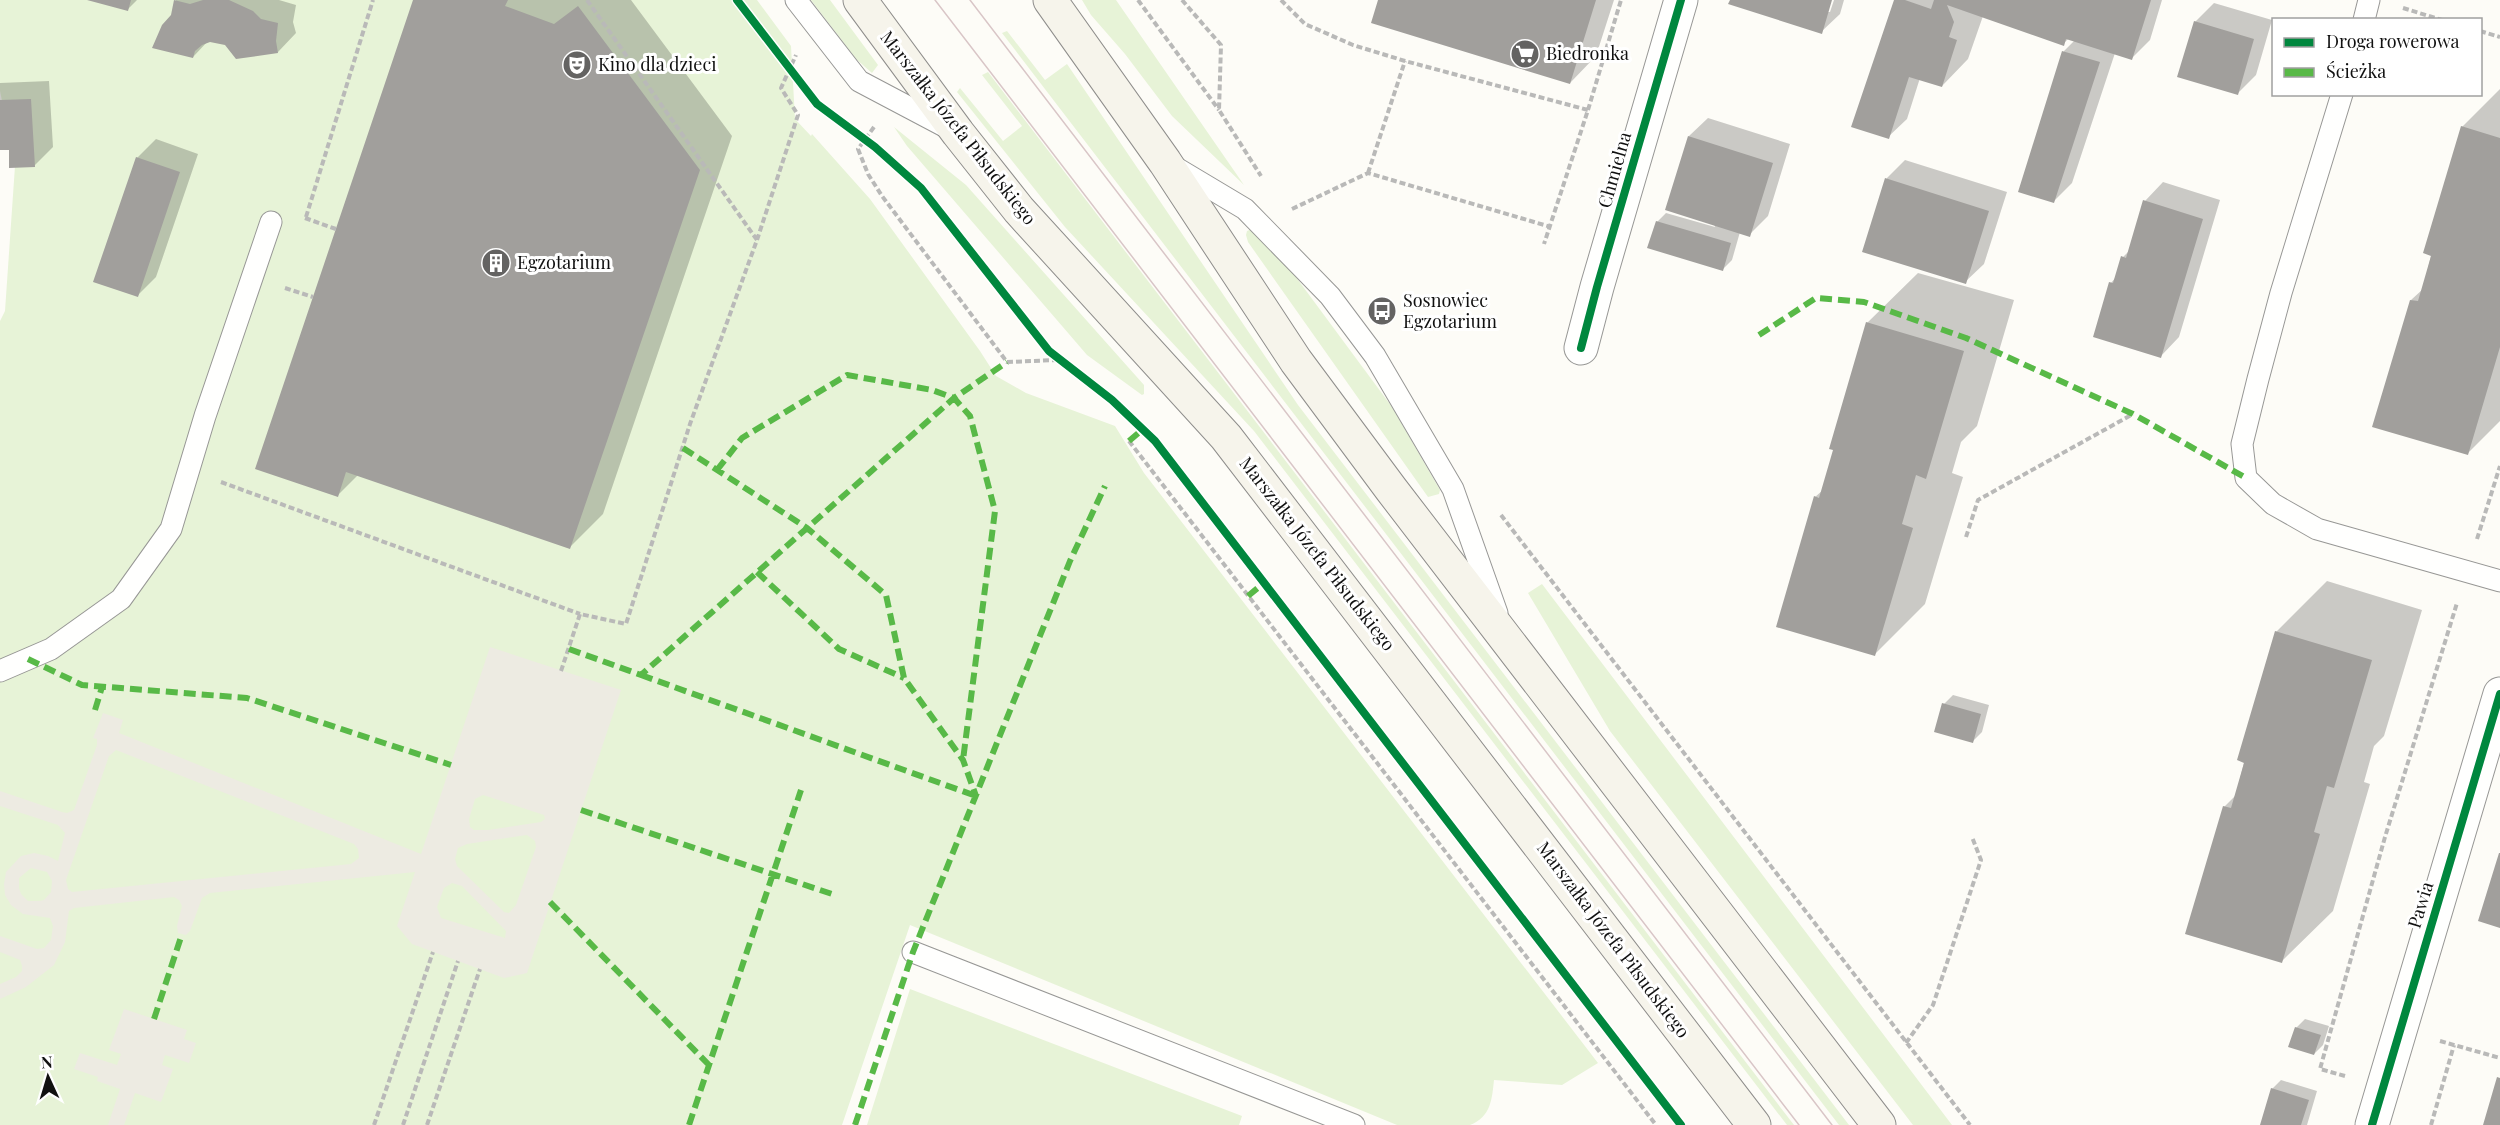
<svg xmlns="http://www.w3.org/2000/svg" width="2500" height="1125" font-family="'Playfair Display',serif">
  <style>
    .green { fill: #e7f3d7 }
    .plaza { fill: #edebe2; fill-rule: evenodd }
    .shadow { fill: #0003 }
    .building { fill: #a19f9c }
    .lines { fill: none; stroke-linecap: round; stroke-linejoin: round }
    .lane-casing { stroke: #979795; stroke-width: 23 }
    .street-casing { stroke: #979795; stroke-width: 35 }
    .secondary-casing { stroke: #8e8d8b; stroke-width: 35 }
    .path { stroke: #b9b9b8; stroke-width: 4; stroke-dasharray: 6 3; stroke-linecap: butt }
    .lane { stroke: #fffffe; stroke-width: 21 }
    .street { stroke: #fffffe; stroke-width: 33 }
    .secondary { stroke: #f6f4eb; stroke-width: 33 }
    .tram { stroke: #d9c6c7; stroke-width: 1.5 }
    .quiet { stroke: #58b947; stroke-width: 6; stroke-dasharray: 12 6; stroke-linecap: butt }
    .cycleway-casing { stroke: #fff; stroke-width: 11 }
    .cycleway { stroke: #00873e; stroke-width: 8 }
    .labels { text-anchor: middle; stroke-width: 6; stroke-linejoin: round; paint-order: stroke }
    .poi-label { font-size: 18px; fill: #111; stroke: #fff; text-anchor: start }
    .street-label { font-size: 18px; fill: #111; stroke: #fff }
  </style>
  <rect width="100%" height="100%" fill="#fdfcf7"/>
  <path class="green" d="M 0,0 L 757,0 L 791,46 L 795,119 L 811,136 L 812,134 L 870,199 L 980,351 L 996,376 L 1026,393 L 1115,426 L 1144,473 L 1598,1063 L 1562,1085 L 1494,1080 C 1492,1099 1491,1117 1470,1125 L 1397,1125 L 910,925 L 842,1125 L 0,1125 L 0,321 L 5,311 L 15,166 L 0,91 Z
    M 811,0 L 830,0 L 878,65 L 872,73 L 856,59 Z
    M 1082,0 L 1116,0 L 1244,185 L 1172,116 L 1125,54 L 1091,15 Z
    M 1007,31 L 1045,80 L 1067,64 L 1298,405 L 1849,1125 L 1839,1125 L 1002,33 Z
    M 988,72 L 1715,1022 L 1794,1125 L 1787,1125 L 1254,431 L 1065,227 L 957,92 L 960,88 L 1003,141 L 1022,126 L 982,75 Z
    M 894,127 L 966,185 L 1144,385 L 1144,394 L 1142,395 L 1087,355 L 907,146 Z
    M 1252,229 L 1287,265 L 1392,407 L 1440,490 L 1439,494 L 1428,497 L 1248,242 L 1246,235 L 1247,231 Z
    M 1542,584 L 1952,1125 L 1913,1125 L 1610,731 L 1528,593 Z
    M 910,989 L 1242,1116 L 1239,1125 L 867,1125 Z"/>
  <path class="plaza" d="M 490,647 L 621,690 L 527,973 L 504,978 L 412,944 L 397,926 L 415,872 L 210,893 L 202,898 L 190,931 L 186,935 L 178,933 L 177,926 L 182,906 L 179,900 L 174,897 L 74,908 L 69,911 L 65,942 L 54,965 L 26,987 L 0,999 L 0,984 L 16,977 L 22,971 L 22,966 L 20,960 L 0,952 L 0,936 L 37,949 L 44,948 L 51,940 L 53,926 L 50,918 L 23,914 L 11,905 L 5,895 L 4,884 L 6,872 L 21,856 L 34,853 L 48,856 L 58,861 L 65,833 L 58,825 L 0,806 L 0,791 L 62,812 L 67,813 L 74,810 L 97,745 L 97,739 L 93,738 L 103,713 L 123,720 L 119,733 L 421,854 ZM 116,750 L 354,844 L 358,849 L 359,858 L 351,864 L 72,892 L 68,889 L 66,880 L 109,756 ZM 483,795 L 544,815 L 545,819 L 541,822 L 488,830 L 474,830 L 470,827 L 469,819 L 475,799 ZM 527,835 L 535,841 L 536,847 L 516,905 L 509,913 L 504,912 L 457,866 L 455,859 L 458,848 L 467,844 ZM 31,868 L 47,872 L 52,881 L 51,892 L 44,900 L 39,901 L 28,901 L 21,894 L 19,888 L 19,878 ZM 452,883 L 462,886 L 506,931 L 505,938 L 441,918 L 437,907 L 444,888 Z
    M 124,1009 L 187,1030 L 184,1039 L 196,1043 L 189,1063 L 165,1055 L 162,1065 L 173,1069 L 161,1102 L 135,1093 L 124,1125 L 108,1125 L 120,1089 L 97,1081 L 98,1077 L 74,1069 L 80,1053 L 117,1065 L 121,1054 L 109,1050 Z"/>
  <path class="shadow" d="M 90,0 L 137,0 L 128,9 Z
    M 176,0 L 279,0 L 296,5 L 293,22 L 296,33 L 278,52 L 208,41 L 193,57 L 172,16 Z
    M 414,0 L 631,0 L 732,136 L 603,514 L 570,547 L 358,475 L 337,496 Z
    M 1380,0 L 1614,0 L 1596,56 L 1570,83 Z
    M 1731,0 L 1831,0 L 1827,12 L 1830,12 L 1834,0 L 1844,0 L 1840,14 L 1821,32 Z
    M 1895,0 L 2162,0 L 2150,40 L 2131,59 L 2115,53 L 2072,183 L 2054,201 L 2020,191 L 2064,51 L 2075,40 L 2069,38 L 2063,44 L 1983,16 L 1968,59 L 1942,86 L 1920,78 L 1907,119 L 1888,137 Z
    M 2214,3 L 2272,20 L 2256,75 L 2238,93 L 2195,22 Z
    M 49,81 L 53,147 L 34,166 L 11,148 L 0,149 L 0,83 Z
    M 2500,89 L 2500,421 L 2467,454 L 2411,300 L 2423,289 L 2462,127 Z
    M 1708,118 L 1790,144 L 1768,216 L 1749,235 L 1740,232 L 1732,260 L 1723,269 L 1657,222 L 1666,213 L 1715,227 L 1689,136 Z
    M 156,139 L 198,154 L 156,277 L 137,296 L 137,158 Z
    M 1905,160 L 2007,192 L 1984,264 L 1965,282 L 1864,251 L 1887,178 Z
    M 2163,182 L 2220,200 L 2179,337 L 2161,356 L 2111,283 L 2116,277 L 2123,257 L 2131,249 L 2145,201 Z
    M 1918,273 L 2014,300 L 1977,426 L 1961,442 L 1952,473 L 1963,477 L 1925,604 L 1874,655 L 1815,497 L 1823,490 L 1867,323 Z
    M 2327,581 L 2422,610 L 2384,736 L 2374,746 L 2364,782 L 2370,784 L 2333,911 L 2282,961 L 2224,807 L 2236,795 L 2276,632 Z
    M 1953,695 L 1989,705 L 1982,732 L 1972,742 L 1944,704 Z
    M 2305,1019 L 2329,1026 L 2323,1045 L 2314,1054 L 2296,1028 Z
    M 2281,1080 L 2317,1091 L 2307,1125 L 2261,1125 L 2272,1089 Z"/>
  <path class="building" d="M 87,0 L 131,0 L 128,11 Z
    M 174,0 L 190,4 L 203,0 L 229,0 L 253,11 L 261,19 L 278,23 L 276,41 L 278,53 L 236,59 L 225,45 L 210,42 L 202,45 L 195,51 L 193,58 L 152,48 L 162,25 L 171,15 Z
    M 413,0 L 508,0 L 505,6 L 554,24 L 578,6 L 700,170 L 570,549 L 346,472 L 338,497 L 255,469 Z
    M 1378,0 L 1596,0 L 1570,84 L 1371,23 Z
    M 1730,0 L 1832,0 L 1822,34 L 1728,4 Z
    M 1894,0 L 1905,0 L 1931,9 L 1934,0 L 2151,0 L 2132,60 L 2066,39 L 2064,46 L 1947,5 L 1954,22 L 1949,37 L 1957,40 L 1942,87 L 1909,77 L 1889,139 L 1851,127 Z
    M 2194,21 L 2254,39 L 2238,95 L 2177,77 Z
    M 2062,51 L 2100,62 L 2054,203 L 2018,192 Z
    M 31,99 L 35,167 L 9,168 L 9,150 L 0,150 L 0,100 Z
    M 2461,126 L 2500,138 L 2500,347 L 2468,455 L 2372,427 L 2410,300 L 2418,301 L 2431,256 L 2423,253 Z
    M 1688,136 L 1773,163 L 1750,237 L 1665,210 Z
    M 136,157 L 180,172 L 138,297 L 93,282 Z
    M 1885,178 L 1989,211 L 1966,284 L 1862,252 Z
    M 2143,200 L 2203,219 L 2161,358 L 2093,337 L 2109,282 L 2113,283 L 2121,256 L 2126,258 Z
    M 1656,221 L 1731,243 L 1723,271 L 1647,248 Z
    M 1866,322 L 1964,351 L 1926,479 L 1916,475 L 1902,524 L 1913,528 L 1875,656 L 1776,627 L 1814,496 L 1819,498 L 1833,450 L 1829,449 Z
    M 2275,631 L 2372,660 L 2334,788 L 2327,786 L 2314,832 L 2320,834 L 2282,963 L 2185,934 L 2223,806 L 2231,808 L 2244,763 L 2237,760 Z
    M 1942,703 L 1981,714 L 1973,743 L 1934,732 Z
    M 2499,853 L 2500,853 L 2500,928 L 2478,921 Z
    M 2295,1027 L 2321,1035 L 2314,1055 L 2288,1047 Z
    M 2497,1077 L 2500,1078 L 2500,1125 L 2483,1125 Z
    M 2271,1088 L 2309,1100 L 2301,1125 L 2260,1125 Z"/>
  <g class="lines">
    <g class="lane-casing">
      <path id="lane" d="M 796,0 L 859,81 L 948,128
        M 2364,20 L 2369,0
        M 2342,94 L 2281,293 L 2258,379 L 2242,444 L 2246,478 L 2273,504 L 2317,529 L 2500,581
        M 1173,166 L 1245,209 L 1330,296 L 1375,356 L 1453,489 L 1497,613
        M 0,671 L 51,649 L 121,599 L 171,529 L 205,416 L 271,222
        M 913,952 L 1354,1125"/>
    </g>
    <g class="street-casing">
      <path id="street" d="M 1581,348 L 1597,287 L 1681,0
        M 2372,1125 L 2500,694"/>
    </g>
    <g class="secondary-casing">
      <path id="secondary" d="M 860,0 L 958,133 L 1019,210 L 1226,437 L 1754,1125
        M 1050,0 L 1165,162 L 1296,361 L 1391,489 L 1879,1125"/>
    </g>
    <path class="path" d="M 587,0 L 757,240
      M 1138,0 L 1219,110
      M 1182,0 L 1221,45 L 1219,110 L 1261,176
      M 1281,0 L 1305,24 L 1353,45 L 1405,61 L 1588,110 L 1544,244
      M 2403,8 L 2442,20
      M 2480,31 L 2500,37
      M 1588,110 L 1621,0
      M 874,127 L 858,149 L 868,174 L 882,196 L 1007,362 L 1058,360
      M 1368,173 L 1405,61
      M 1292,209 L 1368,173 L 1551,227
      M 306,217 L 373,0
      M 305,218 L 336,229
      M 285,288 L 313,297
      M 1129,441 L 1656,1125
      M 221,482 L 580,614
      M 1501,515 L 1970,1125
      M 1966,537 L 1978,500 L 2133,414
      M 2477,539 L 2500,466
      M 561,671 L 580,614 L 626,624 L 690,424 L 757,240 L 798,115 L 781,88 L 796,55
      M 2440,1041 L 2500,1058
      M 1906,1043 L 1933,1005 L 1981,860 L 1972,837
      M 2345,1076 L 2320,1069 L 2385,837 L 2457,603
      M 374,1125 L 433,952
      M 403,1125 L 458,961
      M 427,1125 L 480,969
      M 2431,1125 L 2454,1045"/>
    <use href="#lane" class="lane"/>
    <use href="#street" class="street"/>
    <use href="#secondary" class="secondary"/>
    <path class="tram" d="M 935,0 L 1799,1125
      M 970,0 L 1832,1125"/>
    <path class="quiet" d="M 1759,335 L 1816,298 L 1864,302 L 1966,338 L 2133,414 L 2246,478
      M 1129,441 L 1143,429 L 1141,427
      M 683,448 L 807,528 L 886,595 L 904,678 L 963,760 L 976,796
      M 717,470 L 742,438 L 847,375 L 932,390 L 954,398 L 970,416 L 995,511 L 963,760
      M 757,572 L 839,649 L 904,678
      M 1248,596 L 1265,582
      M 569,649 L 641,675 L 954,398 L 1007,362
      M 28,659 L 82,685 L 247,698 L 451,765
      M 641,675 L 976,796
      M 95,710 L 102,687
      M 581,810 L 835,895
      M 550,902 L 709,1065
      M 154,1019 L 182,934
      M 689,1125 L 801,790
      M 855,1125 L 913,952 L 1070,561 L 1105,486"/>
    <g class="cycleway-casing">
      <path id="cycleway" d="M 737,0 L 817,104 L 875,147 L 921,188 L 1049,351 L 1112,400 L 1155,441 L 1681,1125
        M 1581,348 L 1597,287 L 1681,0
        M 2372,1125 L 2500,694"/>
    </g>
    <use href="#cycleway" class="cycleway"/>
  </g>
  <defs>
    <g id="supermarket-disc" transform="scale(1.5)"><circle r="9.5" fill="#646362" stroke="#fff"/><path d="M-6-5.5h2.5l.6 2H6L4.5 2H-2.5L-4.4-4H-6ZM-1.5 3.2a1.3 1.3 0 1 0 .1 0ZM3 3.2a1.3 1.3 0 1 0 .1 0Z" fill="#fff"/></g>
    <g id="theatre-disc" transform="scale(1.5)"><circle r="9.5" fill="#646362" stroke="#fff"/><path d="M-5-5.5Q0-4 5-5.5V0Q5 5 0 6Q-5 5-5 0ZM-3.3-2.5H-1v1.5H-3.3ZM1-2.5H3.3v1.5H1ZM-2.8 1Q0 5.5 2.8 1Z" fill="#fff"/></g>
    <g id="building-disc" transform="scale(1.5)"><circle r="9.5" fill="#646362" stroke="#fff"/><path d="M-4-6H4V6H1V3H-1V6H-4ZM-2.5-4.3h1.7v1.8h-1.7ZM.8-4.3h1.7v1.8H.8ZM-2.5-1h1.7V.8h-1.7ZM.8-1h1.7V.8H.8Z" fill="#fff"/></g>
    <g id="bus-disc" transform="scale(1.5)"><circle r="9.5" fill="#646362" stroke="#fff"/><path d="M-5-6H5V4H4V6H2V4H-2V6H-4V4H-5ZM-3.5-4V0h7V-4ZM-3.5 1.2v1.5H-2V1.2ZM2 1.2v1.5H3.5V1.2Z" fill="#fff"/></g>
  </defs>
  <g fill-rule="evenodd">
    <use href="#supermarket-disc" x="1525" y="54"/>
    <use href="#theatre-disc" x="577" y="65"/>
    <use href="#building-disc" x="496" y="263"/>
    <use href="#bus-disc" x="1382" y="311"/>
  </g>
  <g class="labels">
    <g class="poi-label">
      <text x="1546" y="60">Biedronka</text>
      <text x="598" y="71">Kino dla dzieci</text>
      <text x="517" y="269">Egzotarium</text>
      <text x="1403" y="307">Sosnowiec<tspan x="1403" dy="21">Egzotarium</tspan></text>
    </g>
    <g class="street-label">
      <text transform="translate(958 128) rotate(52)" y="6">Marszałka Józefa Piłsudskiego</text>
      <text transform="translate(1615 170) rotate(-74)" y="6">Chmielna</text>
      <text transform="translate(1317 554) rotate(52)" y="6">Marszałka Józefa Piłsudskiego</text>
      <text transform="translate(2421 905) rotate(-73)" y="6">Pawia</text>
      <text transform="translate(1613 940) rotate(53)" y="6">Marszałka Józefa Piłsudskiego</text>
    </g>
  </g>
  <rect x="2272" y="18" width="210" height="78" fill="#ffffff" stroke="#a0a0a0" stroke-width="1.5"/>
  <rect x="2284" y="38" width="30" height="9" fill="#00873e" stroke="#a0a0a0" stroke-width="1.5"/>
  <text x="2326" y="48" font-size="18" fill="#111111">Droga rowerowa</text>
  <rect x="2284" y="68" width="30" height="9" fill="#58b947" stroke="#a0a0a0" stroke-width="1.5"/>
  <text x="2326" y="78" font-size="18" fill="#111111">Ścieżka</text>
  <g transform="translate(48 1077) rotate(356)" stroke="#ffffff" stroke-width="4.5" paint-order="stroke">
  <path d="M0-4.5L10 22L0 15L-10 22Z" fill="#111111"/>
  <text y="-9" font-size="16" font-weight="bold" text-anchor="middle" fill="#111111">N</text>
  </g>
</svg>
